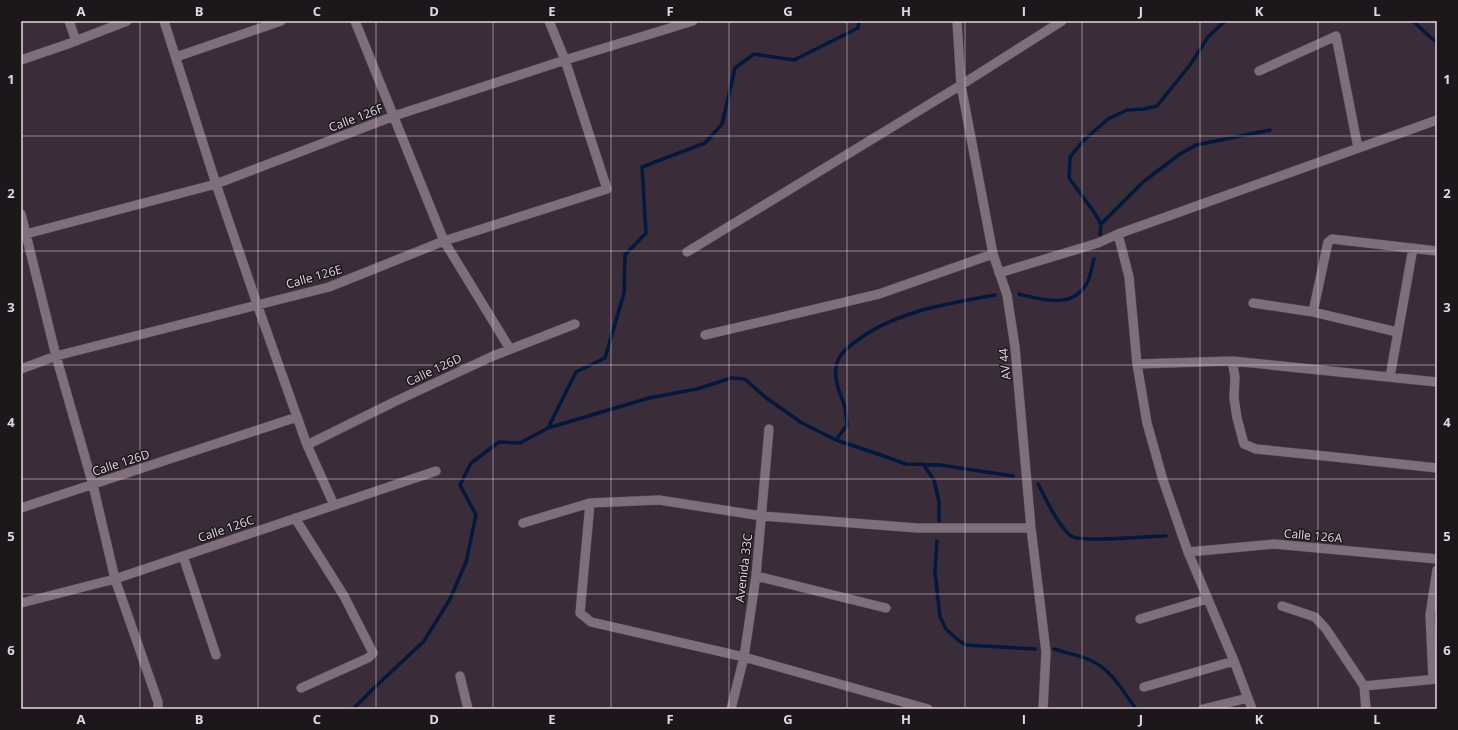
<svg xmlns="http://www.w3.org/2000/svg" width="1458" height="730" font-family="'Open Sans',sans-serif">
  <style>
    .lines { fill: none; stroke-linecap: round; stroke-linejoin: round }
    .stream { stroke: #00193c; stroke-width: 3.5 }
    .minor-casing { stroke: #574b56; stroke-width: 10 }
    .minor { stroke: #7f6f7d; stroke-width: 9 }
    .grid { fill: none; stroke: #e1d8e0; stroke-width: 1; stroke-opacity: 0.55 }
    .labels { text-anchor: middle; stroke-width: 3; stroke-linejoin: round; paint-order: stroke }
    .street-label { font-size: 12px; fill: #e1d8e0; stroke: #1d171c }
    .neatline { fill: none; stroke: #e1d8e0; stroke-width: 1.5 }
    .grid-label { font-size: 13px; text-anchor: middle; font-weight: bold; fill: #e1d8e0 }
  </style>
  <rect width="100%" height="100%" fill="#3a2c38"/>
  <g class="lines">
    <path class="stream" d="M 1413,21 L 1430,37 L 1437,42
      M 1101,224 L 1143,182 L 1180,154 L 1196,145 L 1270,130
      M 1100,235 L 1101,224 L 1094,212 L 1069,178 L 1070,157 L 1084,140 L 1108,119 L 1127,110 L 1144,109 L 1157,106 L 1190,65 L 1208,37 L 1225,21
      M 1019,294 C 1043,300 1074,310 1088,281 C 1091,274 1092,266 1094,259
      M 548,428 L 576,372 L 605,358 L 624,293 L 625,255 L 646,233 L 642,167 L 705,143 L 722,124 L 735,68 L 754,54 L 794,60 L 858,28 L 859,21
      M 836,440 L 847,425 C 846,418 846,411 844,404 C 840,393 834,380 836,368 C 837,356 846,349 855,342 C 895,311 947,304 995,295
      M 923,464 L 934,480 L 939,502 L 939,521
      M 1038,484 C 1046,499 1058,526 1071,536 C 1079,543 1151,536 1166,536
      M 937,541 L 935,572 L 940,617 L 946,629 L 958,640 L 966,645 L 1035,649
      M 1054,649 C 1066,653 1079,655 1090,660 C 1111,669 1123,691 1136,709
      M 353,709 L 374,688 L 424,641 L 450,599 L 466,562 L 476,515 L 460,485 L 471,463 L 499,442 L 520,443 L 548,428 L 649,398 L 697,389 L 731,378 L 745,379 L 765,397 L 802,423 L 836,440 L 872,452 L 906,464 L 940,465 L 1013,476"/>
    <g class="minor-casing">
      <path id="minor" d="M 69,21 L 76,41
        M 164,21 L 216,184 L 257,304 L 307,445 L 334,505
        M 355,21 L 444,241 L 510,349
        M 957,21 L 961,85 L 993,254 L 1007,295 L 1015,347 L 1031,528 L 1046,652 L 1043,709
        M 176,57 L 281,21
        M 21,60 L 65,45 L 127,21
        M 1259,71 L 1336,36 L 1358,148
        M 21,214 L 56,356 L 93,485 L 115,579 L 158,702 L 158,709
        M 26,234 L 216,184 L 394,116 L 565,60 L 693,21
        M 1118,234 L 1129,277 L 1137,364 L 1147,423 L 1163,480 L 1188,552 L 1234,661 L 1252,709
        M 687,252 L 961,85 L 1062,21
        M 999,273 L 1098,243 L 1118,234 L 1437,120
        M 1253,303 L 1313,312 L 1397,332
        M 1313,312 L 1328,242 L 1332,239 L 1437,251
        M 705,335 L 879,294 L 993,254
        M 1232,361 L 1235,377 L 1234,398 L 1237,418 L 1244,444 L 1256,449 L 1325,456 L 1437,468
        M 1137,364 L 1232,361 L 1437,382
        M 21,369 L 56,356 L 329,287 L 444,241 L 607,189 L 565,60 L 549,21
        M 1390,377 L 1413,248
        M 307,445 L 396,401 L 493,356 L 575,324
        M 590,503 L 580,613 L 591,622 L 744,657 L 928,709
        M 21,508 L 297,417
        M 295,518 L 344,596 L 373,653 L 368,658 L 301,688
        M 523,523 L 590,503 L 659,500 L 762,516 L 917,528 L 1031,528
        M 1188,552 L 1274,544 L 1437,559
        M 183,556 L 216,655
        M 756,576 L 886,608
        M 21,603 L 115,579 L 436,471
        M 1282,606 L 1315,617 L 1326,629 L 1364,686 L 1366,709
        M 1140,619 L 1207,599
        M 460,676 L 468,709
        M 1433,679 L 1430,615 L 1437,570
        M 1364,686 L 1437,679
        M 1144,687 L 1234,661
        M 731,709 L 744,657 L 756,576 L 769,429
        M 1203,709 L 1248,698"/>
    </g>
    <use href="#minor" class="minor"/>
  </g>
  <path class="grid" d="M 140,21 L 140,709M 258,21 L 258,709M 376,21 L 376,709M 493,21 L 493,709M 611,21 L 611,709M 729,21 L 729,709M 847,21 L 847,709M 965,21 L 965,709M 1082,21 L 1082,709M 1200,21 L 1200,709M 1318,21 L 1318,709M 21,136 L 1437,136M 21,251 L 1437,251M 21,365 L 1437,365M 21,479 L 1437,479M 21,594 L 1437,594"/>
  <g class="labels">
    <g class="street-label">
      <text transform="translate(356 118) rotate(-21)" y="4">Calle 126F</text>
      <text transform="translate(314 277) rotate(-16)" y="4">Calle 126E</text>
      <text transform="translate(1005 364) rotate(-96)" y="4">AV 44</text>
      <text transform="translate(434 370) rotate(-25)" y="4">Calle 126D</text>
      <text transform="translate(121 463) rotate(-18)" y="4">Calle 126D</text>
      <text transform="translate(226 529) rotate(-19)" y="4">Calle 126C</text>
      <text transform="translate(1313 536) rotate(5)" y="4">Calle 126A</text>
      <text transform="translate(744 568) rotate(-83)" y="4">Avenida 33C</text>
    </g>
  </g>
  <rect width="1458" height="730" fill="none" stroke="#1d171c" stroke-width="44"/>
  <rect x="22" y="22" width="1414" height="686" class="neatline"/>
  <g class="grid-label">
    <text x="81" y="16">A</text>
    <text x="199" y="16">B</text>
    <text x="317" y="16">C</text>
    <text x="434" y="16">D</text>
    <text x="552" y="16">E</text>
    <text x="670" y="16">F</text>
    <text x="788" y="16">G</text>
    <text x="906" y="16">H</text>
    <text x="1024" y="16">I</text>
    <text x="1141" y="16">J</text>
    <text x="1259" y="16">K</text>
    <text x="1377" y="16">L</text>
    <text x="11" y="84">1</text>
    <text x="1447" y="84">1</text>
    <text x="11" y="198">2</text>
    <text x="1447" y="198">2</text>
    <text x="11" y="312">3</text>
    <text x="1447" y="312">3</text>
    <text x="11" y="427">4</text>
    <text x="1447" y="427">4</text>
    <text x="11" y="541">5</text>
    <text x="1447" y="541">5</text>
    <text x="11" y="655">6</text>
    <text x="1447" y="655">6</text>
    <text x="81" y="724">A</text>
    <text x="199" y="724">B</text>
    <text x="317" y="724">C</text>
    <text x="434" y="724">D</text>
    <text x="552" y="724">E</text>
    <text x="670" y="724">F</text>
    <text x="788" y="724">G</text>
    <text x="906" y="724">H</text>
    <text x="1024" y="724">I</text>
    <text x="1141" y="724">J</text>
    <text x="1259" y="724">K</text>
    <text x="1377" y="724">L</text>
  </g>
</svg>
